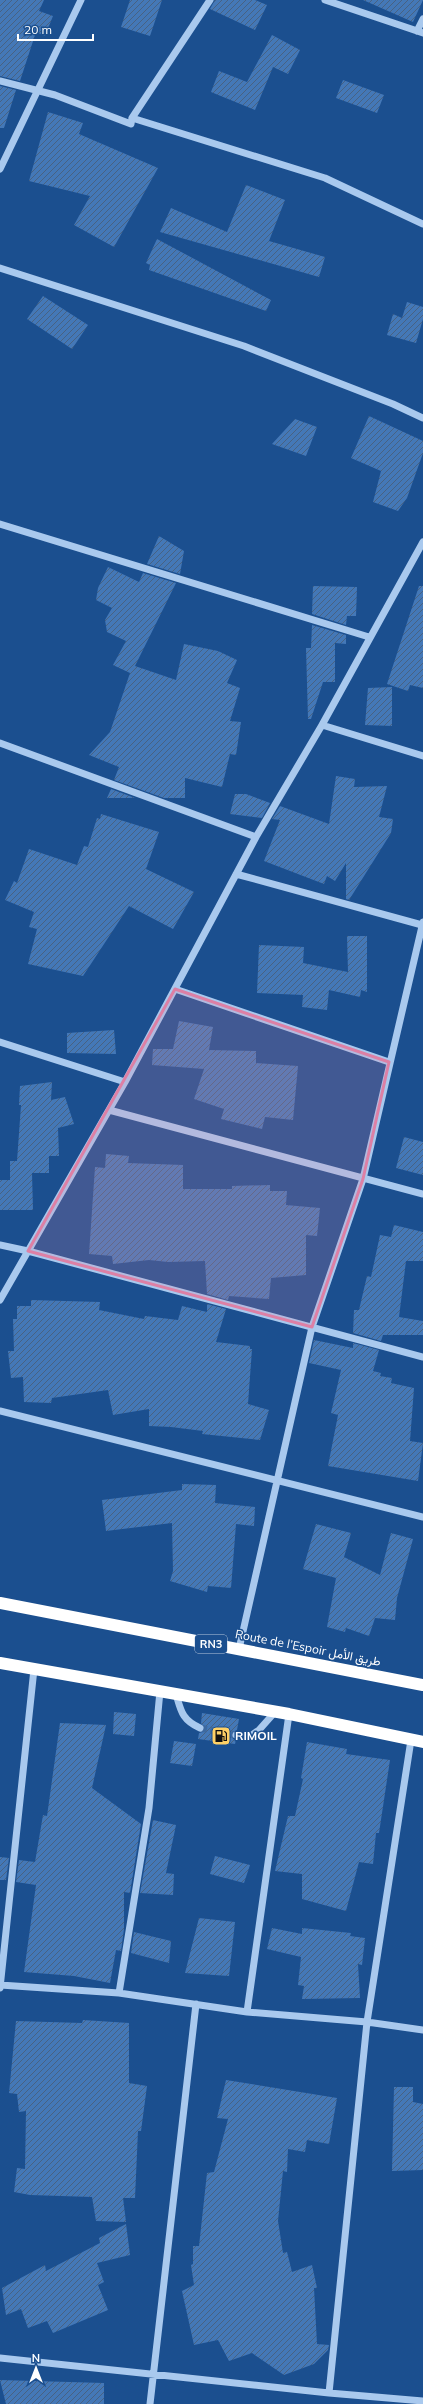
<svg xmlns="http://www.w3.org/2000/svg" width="423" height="2404" font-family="Mulish,Vazirmatn,sans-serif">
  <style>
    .building { fill: url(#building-hatch) }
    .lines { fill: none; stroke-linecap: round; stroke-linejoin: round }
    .minor-tunnel { stroke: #3d69a0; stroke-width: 7; stroke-dasharray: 7 3.5; stroke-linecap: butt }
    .minor { stroke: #a9c9ee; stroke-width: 7 }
    .highway { stroke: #fff; stroke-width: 12 }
    .marked { fill: #dd80a5; fill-opacity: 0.2; stroke: #dd80a5; stroke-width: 3; stroke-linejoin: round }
    .labels { text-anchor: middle; stroke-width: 3; stroke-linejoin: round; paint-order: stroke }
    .shield { fill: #1b4f8f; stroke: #bbcadd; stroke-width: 1 }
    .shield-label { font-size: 11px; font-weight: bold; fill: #fff }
    .street-label { font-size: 12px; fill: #fff; stroke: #1b4f8f }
    .poi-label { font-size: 12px; font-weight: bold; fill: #fff; stroke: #1b4f8f; text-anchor: start }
  </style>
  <defs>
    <pattern id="building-hatch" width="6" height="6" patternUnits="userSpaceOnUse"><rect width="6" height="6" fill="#4478b7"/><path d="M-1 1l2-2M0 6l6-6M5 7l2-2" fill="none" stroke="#486282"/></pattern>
  </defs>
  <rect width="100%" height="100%" fill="#1b4f8f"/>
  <path class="building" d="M 0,0 L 44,0 L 39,11 L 53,16 L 45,36 L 36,32 L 20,81 L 0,76 Z
    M 130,0 L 162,0 L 150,36 L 121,27 Z
    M 215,0 L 255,0 L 267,5 L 255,30 L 210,9 Z
    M 363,0 L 423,0 L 413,22 Z
    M 272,35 L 300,50 L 288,74 L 273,67 L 255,110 L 211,92 L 219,71 L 247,82 Z
    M 343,80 L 384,95 L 377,113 L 336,98 Z
    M 0,86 L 16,90 L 4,128 L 0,128 Z
    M 48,112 L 83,123 L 79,134 L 158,168 L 114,247 L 74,225 L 90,196 L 29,181 Z
    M 246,185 L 285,200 L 269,241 L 325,257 L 319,277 L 160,232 L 171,208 L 227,232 Z
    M 157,239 L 271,300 L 266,311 L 149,270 L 150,265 L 146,263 Z
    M 43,296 L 88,325 L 72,349 L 27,319 Z
    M 407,302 L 423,307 L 423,319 L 416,343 L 387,335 L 393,314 L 402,318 Z
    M 369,416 L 423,441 L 423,453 L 407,498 L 398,511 L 373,502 L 381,471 L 351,458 Z
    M 295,419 L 317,427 L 306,456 L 272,444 Z
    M 159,536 L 184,551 L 180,574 L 147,564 Z
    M 108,567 L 139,582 L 143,573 L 176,583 L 135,666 L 176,680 L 184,644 L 218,651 L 237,660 L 227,683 L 240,688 L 230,721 L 241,722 L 236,755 L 230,754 L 222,787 L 185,778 L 185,798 L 164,798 L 114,780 L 119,767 L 89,755 L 110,732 L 130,673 L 113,665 L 126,641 L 107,632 L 105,620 L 112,608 L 96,600 L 98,588 Z
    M 313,586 L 357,587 L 356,616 L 347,616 L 346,625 L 312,614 Z
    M 419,586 L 423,586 L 423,688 L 410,685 L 408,691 L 387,684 Z
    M 312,625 L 346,635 L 346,644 L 335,643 L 335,682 L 323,682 L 311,719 L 308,719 L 306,648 L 311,648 Z
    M 392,687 L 392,726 L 365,725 L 368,688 Z
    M 336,776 L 355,779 L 354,787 L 387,786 L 379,817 L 393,819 L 391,833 L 349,900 L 346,899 L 346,863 L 335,881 L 327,876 L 324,884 L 264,861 L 280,820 L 272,819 L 280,806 L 329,824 Z
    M 111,789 L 135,798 L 107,798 Z
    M 235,794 L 246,794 L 270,803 L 262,818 L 230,814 Z
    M 101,814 L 159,832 L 146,869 L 194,892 L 173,929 L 129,906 L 83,976 L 28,964 L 37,929 L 29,927 L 34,912 L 5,900 L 14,881 L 17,883 L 29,849 L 77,865 L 84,846 L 88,847 L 97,818 L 100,819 Z
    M 347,936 L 367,936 L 367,992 L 361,990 L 360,997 L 329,990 L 327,1010 L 302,1007 L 303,995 L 257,993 L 259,945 L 304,947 L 303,963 L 348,972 Z
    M 179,1021 L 213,1027 L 209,1050 L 256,1051 L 256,1063 L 298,1066 L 293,1120 L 265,1117 L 262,1129 L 221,1119 L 224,1109 L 194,1099 L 204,1069 L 152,1065 L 153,1049 L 173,1049 Z
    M 114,1030 L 116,1054 L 67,1053 L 67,1033 Z
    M 52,1082 L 51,1100 L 65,1097 L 74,1124 L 58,1128 L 59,1156 L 49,1156 L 49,1173 L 32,1173 L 33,1210 L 0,1210 L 0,1180 L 10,1180 L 10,1161 L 17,1161 L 21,1105 L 19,1105 L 20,1086 Z
    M 404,1137 L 423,1142 L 423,1175 L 396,1168 Z
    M 106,1154 L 129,1156 L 128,1163 L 183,1165 L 183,1189 L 232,1189 L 232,1186 L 270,1185 L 270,1191 L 287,1191 L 286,1205 L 320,1208 L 317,1236 L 306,1235 L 306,1275 L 271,1278 L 269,1299 L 229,1296 L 228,1300 L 207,1294 L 205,1261 L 168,1262 L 149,1260 L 113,1264 L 112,1256 L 89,1254 L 95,1167 L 105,1168 Z
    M 394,1225 L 423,1232 L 423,1261 L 406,1261 L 399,1317 L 423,1321 L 423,1335 L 383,1335 L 381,1341 L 353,1333 L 354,1310 L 359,1310 L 367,1276 L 371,1277 L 380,1235 L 391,1237 Z
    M 31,1300 L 100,1302 L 99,1310 L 144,1319 L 145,1316 L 178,1320 L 182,1306 L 207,1312 L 207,1304 L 226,1309 L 216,1342 L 250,1346 L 250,1349 L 252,1349 L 248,1404 L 269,1410 L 260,1440 L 202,1434 L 203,1431 L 171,1427 L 149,1426 L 149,1409 L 113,1415 L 108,1390 L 52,1398 L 51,1403 L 24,1402 L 23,1377 L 11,1378 L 8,1351 L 14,1351 L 13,1319 L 17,1319 L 17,1306 L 31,1306 Z
    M 314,1340 L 353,1348 L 353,1343 L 379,1350 L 373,1371 L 381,1373 L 380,1376 L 392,1378 L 391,1383 L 414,1388 L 410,1441 L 423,1443 L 418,1481 L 328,1466 L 338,1415 L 331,1413 L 341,1370 L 309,1363 Z
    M 182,1484 L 216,1485 L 215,1503 L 255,1507 L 254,1526 L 236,1524 L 231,1588 L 208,1586 L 207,1592 L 170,1581 L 173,1571 L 172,1523 L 106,1531 L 102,1500 L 182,1490 Z
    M 316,1524 L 351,1533 L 344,1557 L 380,1575 L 391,1533 L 413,1539 L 397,1598 L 395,1620 L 375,1618 L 369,1636 L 346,1628 L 345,1632 L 327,1627 L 336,1578 L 303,1569 Z
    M 114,1712 L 136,1714 L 134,1736 L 113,1734 Z
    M 202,1713 L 239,1719 L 237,1730 L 231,1734 L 233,1739 L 236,1740 L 235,1744 L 198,1739 L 199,1733 L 203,1732 L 205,1728 L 201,1723 Z
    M 60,1723 L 106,1725 L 92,1788 L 141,1824 L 130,1893 L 124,1892 L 124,1929 L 121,1951 L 116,1950 L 110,1983 L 74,1976 L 24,1972 L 36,1885 L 16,1882 L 19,1860 L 35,1862 L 43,1815 L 47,1816 Z
    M 174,1741 L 196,1744 L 192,1766 L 170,1763 Z
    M 307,1742 L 347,1749 L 346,1754 L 390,1760 L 379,1833 L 376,1833 L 373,1864 L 359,1862 L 346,1911 L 302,1899 L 302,1874 L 275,1871 L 288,1816 L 295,1816 L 303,1779 L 301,1778 Z
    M 153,1820 L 176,1825 L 166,1873 L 174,1874 L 173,1895 L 140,1893 Z
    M 215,1856 L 250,1865 L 244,1883 L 210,1874 Z
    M 0,1857 L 9,1858 L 6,1880 L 0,1880 Z
    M 199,1918 L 235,1922 L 229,1976 L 185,1973 Z
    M 272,1928 L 302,1934 L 302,1928 L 351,1933 L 350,1936 L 365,1938 L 362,1965 L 358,1964 L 360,1998 L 302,1999 L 304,1986 L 298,1985 L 301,1957 L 267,1949 Z
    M 134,1932 L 171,1941 L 169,1963 L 131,1953 Z
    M 83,2020 L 129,2023 L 129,2083 L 147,2086 L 141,2131 L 138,2131 L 135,2198 L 123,2198 L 126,2222 L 96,2221 L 92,2197 L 30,2195 L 14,2192 L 17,2168 L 25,2169 L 26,2111 L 19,2112 L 17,2094 L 9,2093 L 16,2021 L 82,2023 Z
    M 226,2080 L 337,2098 L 329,2144 L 307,2140 L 305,2152 L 288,2149 L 287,2172 L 283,2171 L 278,2221 L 283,2253 L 287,2252 L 292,2272 L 312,2265 L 317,2288 L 314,2288 L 317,2344 L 329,2345 L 328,2350 L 314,2364 L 284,2375 L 252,2353 L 229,2361 L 218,2340 L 194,2345 L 182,2291 L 194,2285 L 191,2265 L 193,2264 L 193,2246 L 199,2246 L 207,2173 L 214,2172 L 228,2119 L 217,2118 Z
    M 394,2087 L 413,2087 L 413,2102 L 423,2104 L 423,2170 L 392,2171 Z
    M 126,2224 L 130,2255 L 97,2263 L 104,2282 L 98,2285 L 108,2310 L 53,2333 L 47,2321 L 28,2328 L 21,2309 L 6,2315 L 2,2288 L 45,2265 L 46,2271 L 100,2243 L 99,2238 Z
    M 0,2380 L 104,2383 L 104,2404 L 6,2404 Z"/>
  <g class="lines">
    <path class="minor-tunnel" d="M 200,1728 L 236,1735"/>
    <path class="minor" d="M 325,0 L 423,33
      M 417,31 L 423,19
      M 0,81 L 55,95 L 131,124 L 132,118 L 325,178 L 423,224
      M 132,118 L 210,0
      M 0,169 L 81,0
      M 0,268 L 244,346 L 393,404 L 423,418
      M 0,524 L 369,637
      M 322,725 L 423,542
      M 0,743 L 256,837
      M 236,874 L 422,925
      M 175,989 L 389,1062
      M 0,1042 L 125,1082
      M 109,1110 L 423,1194
      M 0,1245 L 28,1251 L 423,1357
      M 0,1300 L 125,1082 L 256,837 L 322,725 L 423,756
      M 0,1411 L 423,1517
      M 239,1649 L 312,1327 L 363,1179 L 423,922
      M 176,1694 C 181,1711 182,1720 200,1728
      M 236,1735 L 249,1737 L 259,1730 L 275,1712
      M 0,1985 L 119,1993 L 247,2012 L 367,2022 L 423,2030
      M 0,1988 L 34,1669
      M 119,1993 L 149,1808 L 160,1691
      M 247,2012 L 289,1714
      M 0,2358 L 329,2393 L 423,2401
      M 329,2393 L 367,2022 L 411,1740
      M 150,2404 L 196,2004"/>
    <path class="highway" d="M 0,1603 L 423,1685
      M 0,1663 L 289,1714 L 423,1742"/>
  </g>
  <path class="marked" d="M 175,989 L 389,1062 L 363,1179 L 312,1327 L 28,1251 Z"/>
  <defs>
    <g id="fuel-square" transform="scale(1)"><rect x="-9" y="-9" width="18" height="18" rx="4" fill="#ffd166" stroke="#1b4f8f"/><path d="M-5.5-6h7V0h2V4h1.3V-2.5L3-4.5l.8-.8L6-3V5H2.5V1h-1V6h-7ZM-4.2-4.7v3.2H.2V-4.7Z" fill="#111"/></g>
  </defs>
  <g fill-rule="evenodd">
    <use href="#fuel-square" x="221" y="1736"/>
  </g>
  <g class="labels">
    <rect class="shield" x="195" y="1635" width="32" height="18" rx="3"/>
    <g class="shield-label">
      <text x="211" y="1648">RN3</text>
    </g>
    <g class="street-label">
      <text transform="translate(308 1648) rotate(11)" y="4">Route de l’Espoir طريق الأمل</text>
    </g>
    <g class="poi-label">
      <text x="235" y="1740">RIMOIL</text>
    </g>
  </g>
  <g transform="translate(36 2368)" stroke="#1b4f8f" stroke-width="3" paint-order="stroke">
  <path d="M0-3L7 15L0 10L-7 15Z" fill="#ffffff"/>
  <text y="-6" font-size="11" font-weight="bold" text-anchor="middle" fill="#ffffff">N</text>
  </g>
  <path d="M18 34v6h75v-6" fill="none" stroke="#ffffff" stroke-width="2"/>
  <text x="24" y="34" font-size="12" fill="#ffffff" stroke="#1b4f8f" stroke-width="3" paint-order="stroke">20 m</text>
</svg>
